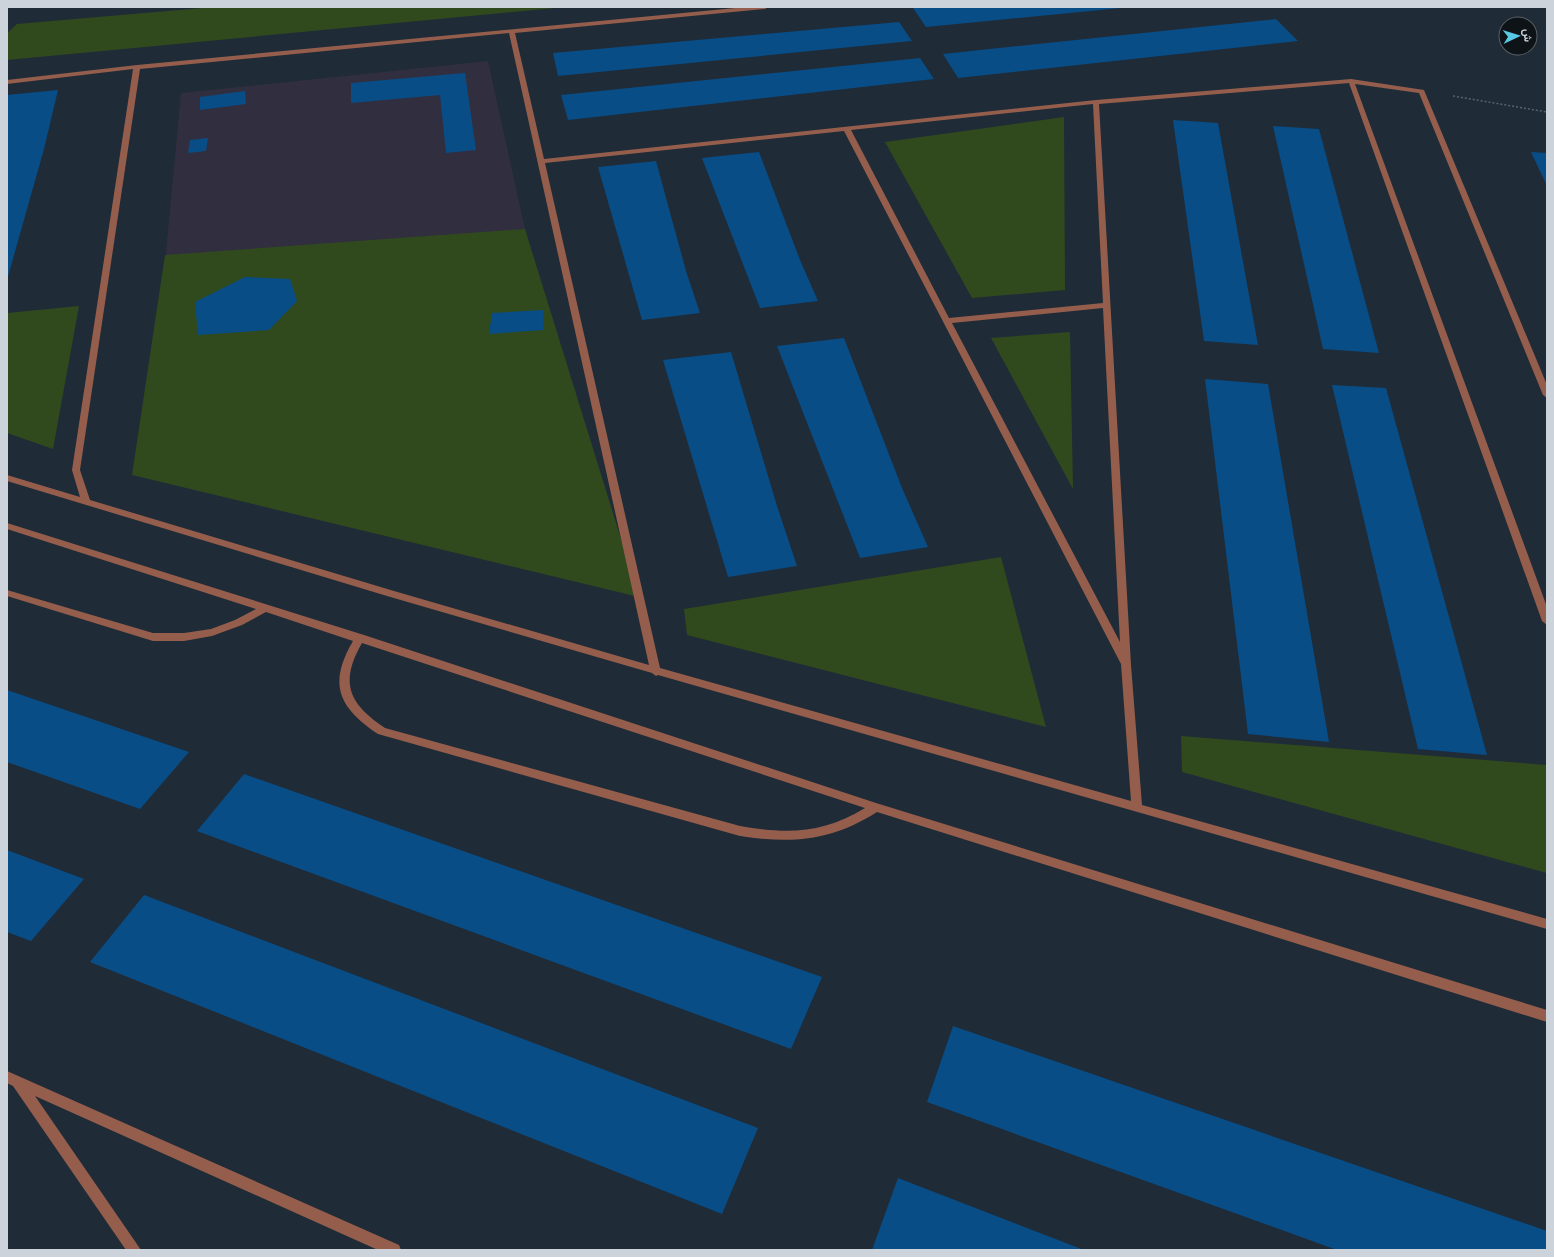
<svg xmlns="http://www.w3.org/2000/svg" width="1554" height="1257" font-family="Raleway,Vazirmatn,sans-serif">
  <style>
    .education { fill: #312f3f }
    .green { fill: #304a1e }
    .building { fill: #094d86 }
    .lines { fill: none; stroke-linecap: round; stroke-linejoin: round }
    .path { stroke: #59636e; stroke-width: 1.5; stroke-dasharray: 2 2; stroke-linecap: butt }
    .minor { fill: #955e4c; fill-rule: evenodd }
  </style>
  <rect width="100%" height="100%" fill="#1f2b37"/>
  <path class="education" d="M 488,61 L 525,229 L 164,273 L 181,93 Z"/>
  <path class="green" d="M 214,7 L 566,7 L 7,60 L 7,33 L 17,24 Z
    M 1064,117 L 1065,290 L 972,298 L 885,142 Z
    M 525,229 L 639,597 L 132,475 L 165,255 Z
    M 79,306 L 53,449 L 7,433 L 7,313 Z
    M 1070,332 L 1073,489 L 991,338 Z
    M 1001,557 L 1046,727 L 687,635 L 684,609 Z
    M 1181,736 L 1547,765 L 1547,873 L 1182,772 Z"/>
  <path class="building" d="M 924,7 L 1121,7 L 1121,8 L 926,27 L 913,8 Z
    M 1276,19 L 1298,41 L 958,78 L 943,54 Z
    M 899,22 L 912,41 L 558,76 L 553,53 Z
    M 920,58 L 934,79 L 568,120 L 561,95 Z
    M 465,73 L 476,150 L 446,153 L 440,95 L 351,103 L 351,83 Z
    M 58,90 L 44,149 L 7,280 L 7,95 Z
    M 245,91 L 246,104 L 200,110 L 200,97 Z
    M 1173,120 L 1218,123 L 1258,345 L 1204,341 Z
    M 1273,126 L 1319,129 L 1379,353 L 1323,349 Z
    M 208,138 L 206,151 L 188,153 L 190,140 Z
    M 759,152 L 800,260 L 818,301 L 760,308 L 702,158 Z
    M 1531,152 L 1547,153 L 1547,186 Z
    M 656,161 L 686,271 L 700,313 L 642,320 L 598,167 Z
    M 245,277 L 290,279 L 297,301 L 269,330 L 198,335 L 195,302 Z
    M 543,310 L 543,330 L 489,334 L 492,313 Z
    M 844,338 L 902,488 L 928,547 L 860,558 L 777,346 Z
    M 731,352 L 777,506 L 797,566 L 728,577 L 663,360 Z
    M 1205,379 L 1268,384 L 1329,742 L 1248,734 Z
    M 1332,385 L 1386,388 L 1487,755 L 1418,749 Z
    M 7,690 L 189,752 L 140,809 L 7,762 Z
    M 244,774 L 822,977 L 791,1049 L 197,831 Z
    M 7,850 L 84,879 L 31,941 L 7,932 Z
    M 144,895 L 758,1128 L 722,1214 L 90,962 Z
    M 953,1026 L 1547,1231 L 1547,1250 L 1337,1250 L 927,1102 Z
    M 898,1178 L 1084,1250 L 872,1250 Z"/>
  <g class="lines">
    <path class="path" d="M 1453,96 L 1547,112"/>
    <path class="minor" d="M 746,7 L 768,7 L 765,9 L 515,33 L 544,159 L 1096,100 L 1351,79 L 1424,90 L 1547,385 L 1547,398 L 1543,395 L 1419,93 L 1355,84 L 1547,607 L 1547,625 L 1542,621 L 1349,83 L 1099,104 L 1131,665 L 1142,805 L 1547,919 L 1547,929 L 658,675 L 656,676 L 652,673 L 387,596 L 7,481 L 7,475 L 80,497 L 72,470 L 133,69 L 7,84 L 7,80 L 137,65 ZM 509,33 L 649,665 L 394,591 L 90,500 L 80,470 L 140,69 ZM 1093,104 L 1103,303 L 949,318 L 851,130 ZM 844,131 L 1121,664 L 1131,801 L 660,668 L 545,163 ZM 1103,308 L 1120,642 L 952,323 Z
      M 7,523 L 364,635 L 876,803 L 1547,1010 L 1547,1022 L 877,812 C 831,841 793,844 740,836 L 378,734 C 338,707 328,684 353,641 L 266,612 L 242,625 L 212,636 L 184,641 L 153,641 L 7,596 L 7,590 L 153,633 L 184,633 L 211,629 L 235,620 L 256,609 L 7,529 ZM 362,643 L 865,808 C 823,834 787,834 740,826 L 385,728 C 349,704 339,683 362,643 Z
      M 7,1071 L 399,1245 L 401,1250 L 378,1250 L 35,1096 L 141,1250 L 126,1250 L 13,1086 L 7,1083 Z"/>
  </g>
  <rect width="1554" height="1257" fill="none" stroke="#ccd3db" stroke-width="16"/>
  <g transform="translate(1518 36) rotate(86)"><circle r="19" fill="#0e1318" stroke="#5a6066"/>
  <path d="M0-3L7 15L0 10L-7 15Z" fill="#59c8e5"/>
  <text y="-6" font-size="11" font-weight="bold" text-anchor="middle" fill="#ccd3db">ش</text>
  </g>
</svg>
